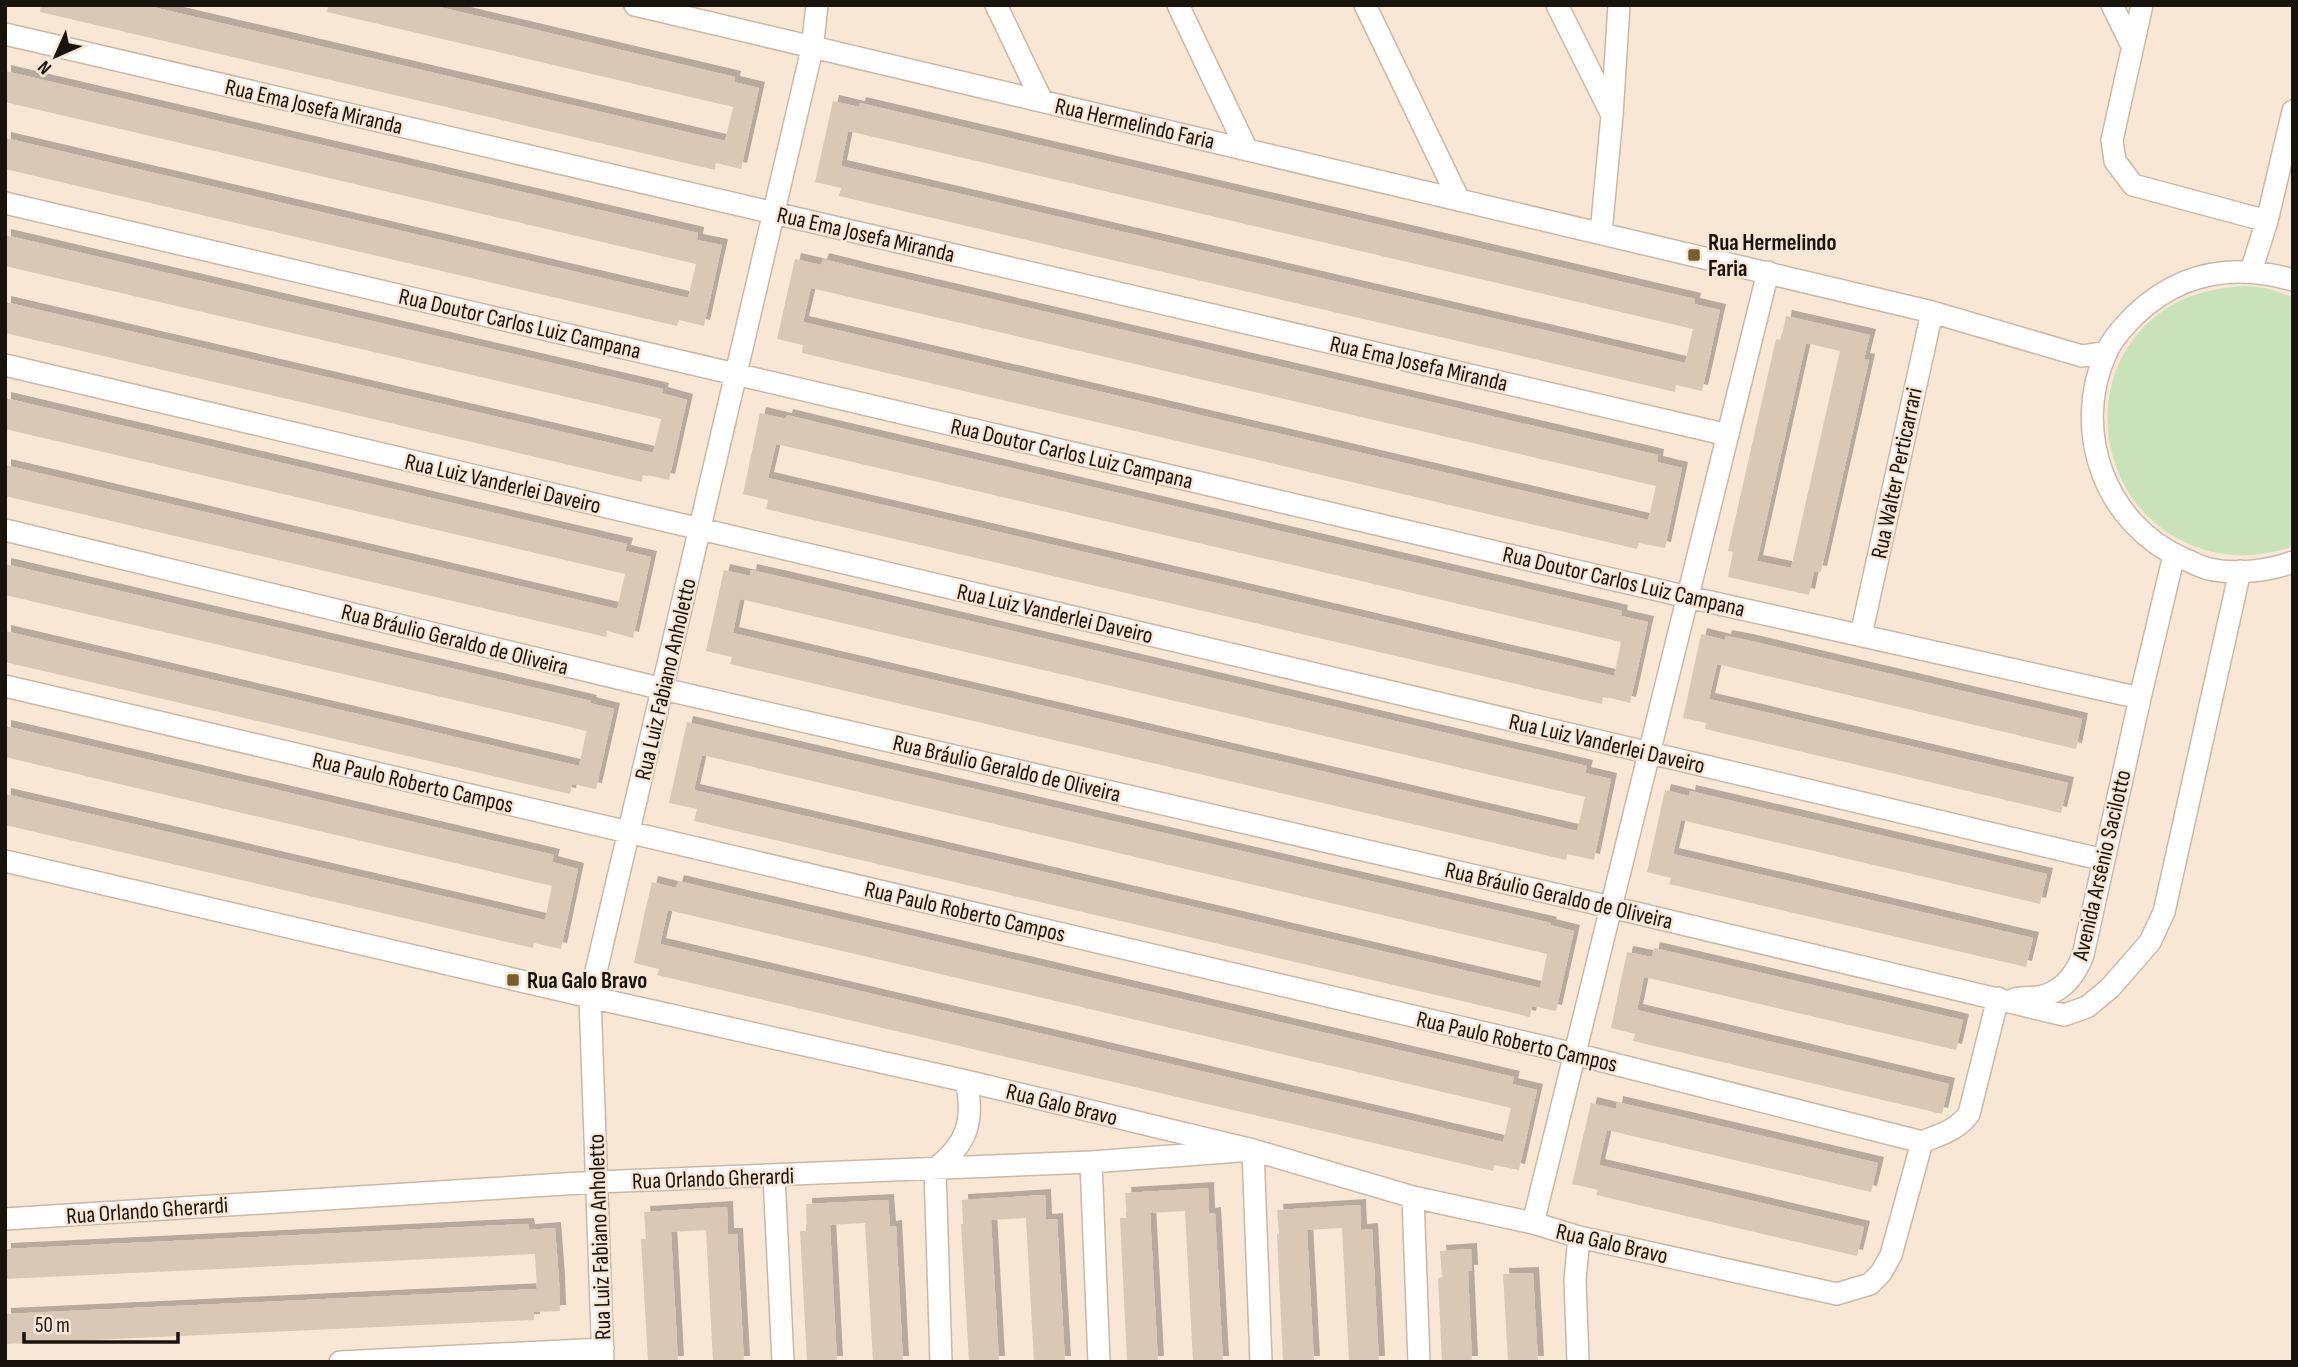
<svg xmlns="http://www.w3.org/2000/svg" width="2298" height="1367" font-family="'Sofia Sans Condensed',sans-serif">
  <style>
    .green { fill: #c9e2b9 }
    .building { fill: #dac8b7; fill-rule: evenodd; filter: url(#shadow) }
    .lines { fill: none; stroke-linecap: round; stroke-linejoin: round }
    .minor-casing { stroke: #cab8a7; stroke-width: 24 }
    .minor { stroke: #fff; stroke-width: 21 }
    .poi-dot { fill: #755f2f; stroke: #f9e7d5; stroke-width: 2.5 }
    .labels { text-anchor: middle; stroke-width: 5; stroke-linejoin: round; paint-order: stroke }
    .street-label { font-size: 23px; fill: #19130d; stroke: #f9e7d5 }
    .poi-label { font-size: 23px; font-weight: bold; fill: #19130d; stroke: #f9e7d5; text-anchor: start }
  </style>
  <defs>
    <filter id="shadow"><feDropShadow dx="6" dy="-6" stdDeviation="0" flood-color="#0004"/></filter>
  </defs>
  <rect width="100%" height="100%" fill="#f9e7d5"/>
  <path class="green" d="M 2245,286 L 2265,288 L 2293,297 L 2293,546 C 2259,558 2223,559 2189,544 C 2092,502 2077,364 2169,307 C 2193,292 2218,288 2245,286 Z"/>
  <path class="building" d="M 41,5 L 144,5 L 725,141 L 733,107 L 327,12 L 328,5 L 431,5 L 735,77 L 734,82 L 759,88 L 741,169 L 716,163 L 715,170 L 40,12 Z
    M 5,71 L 698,233 L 697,240 L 722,245 L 704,326 L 679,320 L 677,326 L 5,169 L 5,138 L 688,298 L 696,264 L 5,102 Z
    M 833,101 L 859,107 L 860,103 L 1695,299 L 1694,304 L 1720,310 L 1702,391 L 1676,385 L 1675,392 L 839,196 L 841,188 L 815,182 ZM 848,131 L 1693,329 L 1685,363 L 841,166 Z
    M 5,235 L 663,389 L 662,393 L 687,400 L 669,480 L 643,474 L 642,482 L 5,333 L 5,302 L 653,453 L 661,419 L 5,266 Z
    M 795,259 L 821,265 L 823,259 L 867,270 L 1658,455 L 1657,462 L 1682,468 L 1665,548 L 1639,543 L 1637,549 L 802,353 L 803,345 L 777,339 ZM 811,288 L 1656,486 L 1648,520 L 803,322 Z
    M 1786,316 L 1870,335 L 1864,359 L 1869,360 L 1821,572 L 1814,571 L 1809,595 L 1728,577 L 1733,552 L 1728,551 L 1736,515 L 1776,339 L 1781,340 ZM 1806,343 L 1840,351 L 1791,568 L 1757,561 Z
    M 5,398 L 627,544 L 625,551 L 651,557 L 633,638 L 607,631 L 606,637 L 5,496 L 5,465 L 617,609 L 625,574 L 5,429 Z
    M 760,413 L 786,419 L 787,415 L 832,426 L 1622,611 L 1621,616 L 1648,622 L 1630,703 L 1603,696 L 1602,704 L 766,509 L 768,500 L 743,494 ZM 776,444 L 1621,642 L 1614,676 L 768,478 Z
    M 5,564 L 591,701 L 590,703 L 614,709 L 596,789 L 572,784 L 570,794 L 5,662 L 5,631 L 579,766 L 586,733 L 586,731 L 566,726 L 5,595 Z
    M 724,570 L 750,576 L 751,570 L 778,576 L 1587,766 L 1585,773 L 1611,779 L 1594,860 L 1567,854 L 1566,860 L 730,664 L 732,657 L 706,651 ZM 740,599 L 1585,797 L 1577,831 L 733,633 Z
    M 1701,634 L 1725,640 L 1726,636 L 1747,640 L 2082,719 L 2076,749 L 1717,664 L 1709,699 L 2068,783 L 2061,813 L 1705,729 L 1706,723 L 1683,718 Z
    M 687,722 L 1551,923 L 1550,925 L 1574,931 L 1556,1011 L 1532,1006 L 1530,1017 L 694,821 L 697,809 L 669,803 ZM 702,755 L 1547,954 L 1540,988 L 694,790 Z
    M 5,726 L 554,855 L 552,862 L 578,869 L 561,949 L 534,943 L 533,948 L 5,825 L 5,794 L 545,920 L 552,886 L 5,757 Z
    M 1665,790 L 1689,796 L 1690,791 L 2047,874 L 2040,904 L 1681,820 L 1673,854 L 2033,938 L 2026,967 L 1669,884 L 1671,878 L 1647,872 Z
    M 678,881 L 1514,1077 L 1512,1084 L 1537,1090 L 1519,1170 L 1494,1165 L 1493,1171 L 657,975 L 659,969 L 634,963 L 645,911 L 652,882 L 676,888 ZM 668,910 L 1511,1108 L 1503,1142 L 660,944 Z
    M 1654,948 L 1963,1020 L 1956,1050 L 1644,977 L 1637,1010 L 1949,1084 L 1942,1114 L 1633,1041 L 1635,1034 L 1611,1028 L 1627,952 L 1652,957 Z
    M 1617,1102 L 1878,1163 L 1871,1192 L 1607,1130 L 1599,1165 L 1864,1227 L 1857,1256 L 1596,1195 L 1598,1190 L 1572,1184 L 1591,1103 L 1616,1109 Z
    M 1208,1188 L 1209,1214 L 1215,1213 L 1223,1362 L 1193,1362 L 1185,1211 L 1150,1213 L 1158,1362 L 1127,1362 L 1120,1218 L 1127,1218 L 1125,1193 Z
    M 1045,1195 L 1046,1220 L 1057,1219 L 1065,1362 L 1034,1362 L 1026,1218 L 991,1220 L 999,1362 L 969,1362 L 961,1224 L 963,1224 L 962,1200 Z
    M 888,1200 L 890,1227 L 896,1226 L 903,1362 L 873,1362 L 865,1223 L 830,1225 L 837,1362 L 807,1362 L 800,1231 L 807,1231 L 806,1204 Z
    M 1360,1205 L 1361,1230 L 1372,1229 L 1379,1362 L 1349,1362 L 1342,1228 L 1307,1230 L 1314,1362 L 1283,1362 L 1277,1234 L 1279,1234 L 1277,1210 Z
    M 727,1207 L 728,1234 L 737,1234 L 744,1362 L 713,1362 L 706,1230 L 671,1232 L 678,1362 L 648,1362 L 641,1239 L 646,1239 L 644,1212 Z
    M 528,1224 L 529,1230 L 555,1228 L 559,1281 L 560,1311 L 534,1312 L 534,1320 L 5,1344 L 5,1314 L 537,1289 L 535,1254 L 5,1279 L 5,1249 Z
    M 1471,1249 L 1472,1271 L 1468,1271 L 1472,1362 L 1442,1362 L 1438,1278 L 1442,1277 L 1440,1251 Z
    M 1533,1273 L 1538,1362 L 1508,1362 L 1503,1274 Z"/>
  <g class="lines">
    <g class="minor-casing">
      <path id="minor" d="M 635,5 L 1932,312 L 2082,356 L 2107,352
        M 996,5 L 1042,101
        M 1178,5 L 1247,150
        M 1365,5 L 1459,200
        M 1557,5 L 1611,113
        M 2112,5 L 2132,46
        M 2142,5 L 2112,140 L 2115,161 L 2133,185 L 2267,221
        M 5,34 L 1728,435
        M 5,203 L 1688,597 L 2140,698
        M 1601,233 L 1612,115 L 1619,5
        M 2251,271 L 2267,221 L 2293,111
        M 2293,280 C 2234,263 2180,272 2135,315 C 2124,326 2112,339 2106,353 C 2071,431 2105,525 2184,559 C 2192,562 2200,567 2209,569 C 2235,575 2268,571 2293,562
        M 5,365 L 2104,860
        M 5,530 L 663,689 L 1611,907 L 2064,1015 L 2087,1007 L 2110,988 L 2150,942 L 2164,912 L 2240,571
        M 1861,635 L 1932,312
        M 5,686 L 1575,1054 L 1922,1142
        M 5,861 L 590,997 L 966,1081 L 1253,1150 L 1413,1197 L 1533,1223 L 1579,1237 L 1837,1294 L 1870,1284 L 1881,1273 L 1891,1255 L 1922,1142 C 1941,1134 1956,1131 1969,1114 L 1998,998
        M 2015,999 C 2023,997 2031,998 2038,997 C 2062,993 2075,976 2083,955 L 2140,698 L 2174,555
        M 1091,1162 L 1099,1362
        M 774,1176 L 783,1362
        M 1413,1197 L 1419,1362
        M 5,1219 L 597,1182 L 1091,1162 L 1253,1150 L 1261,1362
        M 1533,1223 L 1768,272
        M 340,1362 L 603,1349
        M 603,1362 L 590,997 L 812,49 L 817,5
        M 941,1362 L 935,1169 C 967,1144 975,1121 966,1081
        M 1578,1362 L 1575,1280 L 1579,1237"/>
    </g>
    <use href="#minor" class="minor"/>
  </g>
  <g class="poi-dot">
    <rect x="1687" y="248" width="14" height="14" rx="3.5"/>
    <rect x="506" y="973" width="14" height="14" rx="3.5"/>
  </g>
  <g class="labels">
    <g class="street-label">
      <text transform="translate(314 106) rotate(13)" y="8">Rua Ema Josefa Miranda</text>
      <text transform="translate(1135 123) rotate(13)" y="8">Rua Hermelindo Faria</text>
      <text transform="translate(866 234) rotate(13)" y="8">Rua Ema Josefa Miranda</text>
      <text transform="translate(520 323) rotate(13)" y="8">Rua Doutor Carlos Luiz Campana</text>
      <text transform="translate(1419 363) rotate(13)" y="8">Rua Ema Josefa Miranda</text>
      <text transform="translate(1072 453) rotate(13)" y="8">Rua Doutor Carlos Luiz Campana</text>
      <text transform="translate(1896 473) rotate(-78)" y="8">Rua Walter Perticarrari</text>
      <text transform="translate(503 483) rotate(13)" y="8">Rua Luiz Vanderlei Daveiro</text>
      <text transform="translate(1624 581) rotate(13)" y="8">Rua Doutor Carlos Luiz Campana</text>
      <text transform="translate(1055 613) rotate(13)" y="8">Rua Luiz Vanderlei Daveiro</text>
      <text transform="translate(455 639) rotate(14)" y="8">Rua Bráulio Geraldo de Oliveira</text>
      <text transform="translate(665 679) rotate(-77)" y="8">Rua Luiz Fabiano Anholetto</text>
      <text transform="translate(1607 743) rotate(13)" y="8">Rua Luiz Vanderlei Daveiro</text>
      <text transform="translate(1007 768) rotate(13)" y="8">Rua Bráulio Geraldo de Oliveira</text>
      <text transform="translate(413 782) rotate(13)" y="8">Rua Paulo Roberto Campos</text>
      <text transform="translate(2101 865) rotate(-77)" y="8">Avenida Arsênio Sacilotto</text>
      <text transform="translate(1559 895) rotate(13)" y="8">Rua Bráulio Geraldo de Oliveira</text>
      <text transform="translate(965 911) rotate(13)" y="8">Rua Paulo Roberto Campos</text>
      <text transform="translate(1517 1041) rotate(13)" y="8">Rua Paulo Roberto Campos</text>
      <text transform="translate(1062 1104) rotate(14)" y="8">Rua Galo Bravo</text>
      <text transform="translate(713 1178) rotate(-2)" y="8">Rua Orlando Gherardi</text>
      <text transform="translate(147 1210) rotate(-4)" y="8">Rua Orlando Gherardi</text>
      <text transform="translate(599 1237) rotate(-92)" y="8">Rua Luiz Fabiano Anholetto</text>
      <text transform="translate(1612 1243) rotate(13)" y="8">Rua Galo Bravo</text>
    </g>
    <g class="poi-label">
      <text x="1708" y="250">Rua Hermelindo<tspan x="1708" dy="26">Faria</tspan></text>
      <text x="527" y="988">Rua Galo Bravo</text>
    </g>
  </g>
  <rect width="2298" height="1367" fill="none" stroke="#19130d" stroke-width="14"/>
  <g transform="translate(56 56) rotate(225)" stroke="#f9e7d5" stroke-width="5" paint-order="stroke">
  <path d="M0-5L12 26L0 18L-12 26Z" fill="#19130d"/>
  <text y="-10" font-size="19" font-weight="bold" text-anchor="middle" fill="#19130d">N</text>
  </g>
  <path d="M24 1332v10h154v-10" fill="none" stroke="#19130d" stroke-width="3.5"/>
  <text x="35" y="1332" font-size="21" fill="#19130d" stroke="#f9e7d5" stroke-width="5" paint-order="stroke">50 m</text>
</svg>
